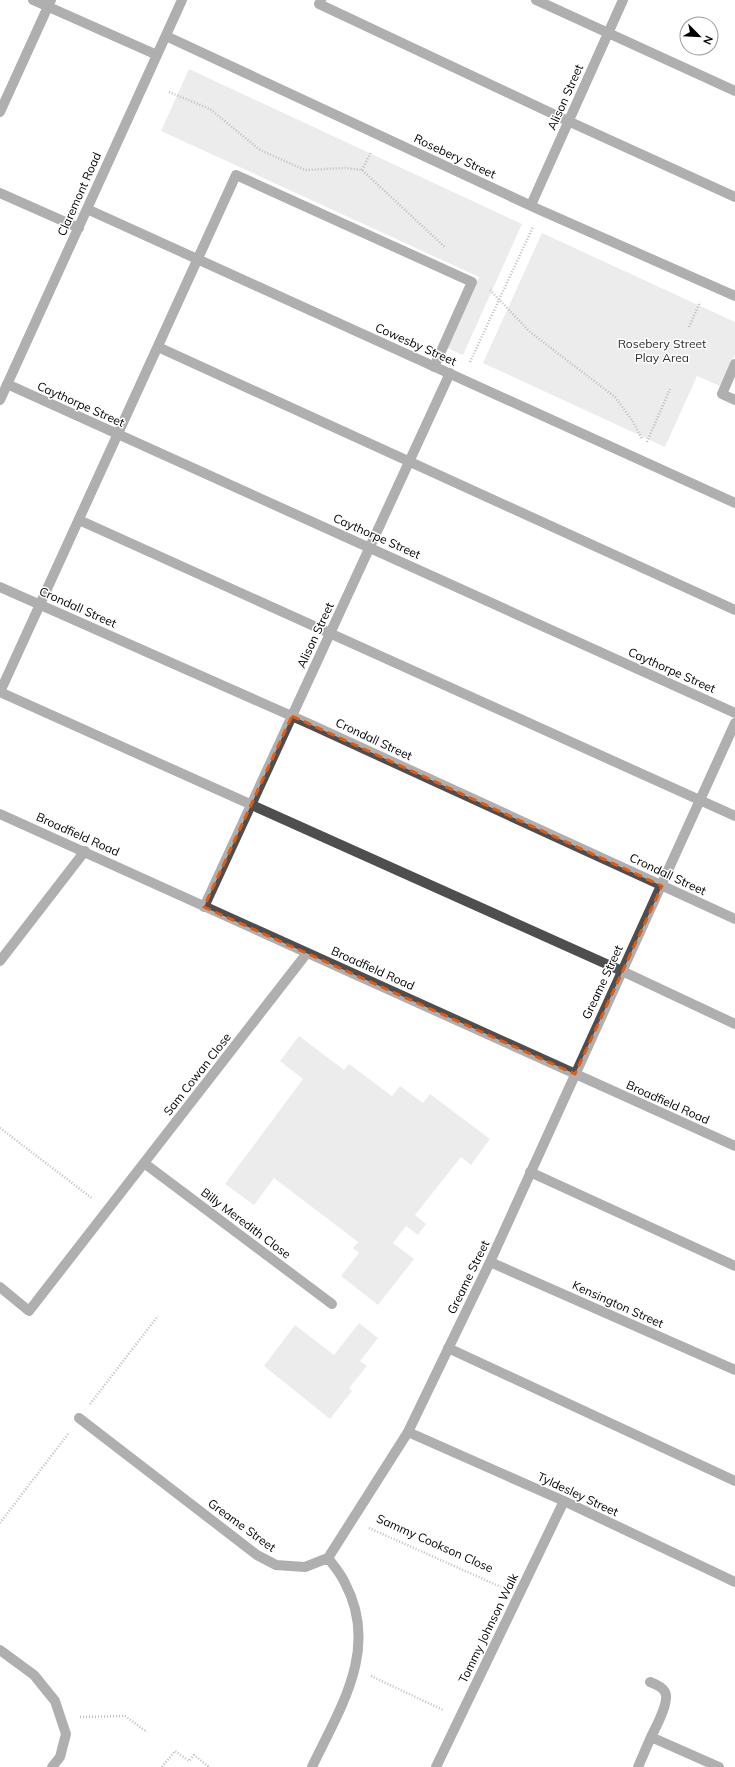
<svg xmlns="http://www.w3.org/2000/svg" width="735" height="1767" font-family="Mulish,sans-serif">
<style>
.green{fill:#d5d5d5}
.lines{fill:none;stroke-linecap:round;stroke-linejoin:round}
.path{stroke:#707070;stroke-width:2.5;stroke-dasharray:1 2;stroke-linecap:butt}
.minor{stroke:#4e4e4e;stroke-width:10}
.marked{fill:none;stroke:#e8590c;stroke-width:3;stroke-dasharray:8 5;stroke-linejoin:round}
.labels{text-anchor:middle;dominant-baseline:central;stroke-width:3;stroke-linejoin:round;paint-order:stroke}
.street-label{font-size:12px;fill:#000;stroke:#fff}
.park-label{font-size:12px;fill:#2c2c2c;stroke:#fff}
</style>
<rect width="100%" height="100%" fill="#fff"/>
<path class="green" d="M189,69L522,224L463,355L447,348L479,277L161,131Z
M542,233L735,322V354L720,386L697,376L665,447L483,363Z
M299,1036L344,1070L349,1064L392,1096L400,1086L423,1103L430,1094L490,1139L471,1165L461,1157L415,1215L426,1224L418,1235L406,1226L393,1243L414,1259L378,1305L341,1276L359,1253L353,1248L358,1242L274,1178L254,1205L225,1184L303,1079L280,1061Z
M359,1323L378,1338L360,1361L367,1366L349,1388L352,1391L330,1419L264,1366L295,1325L334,1355Z"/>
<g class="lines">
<path class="path" d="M169,92L210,109L260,150L305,170L345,168L362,170L446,248
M362,170L371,152
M490,290L530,332L615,397L632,420L642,439
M689,327L700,302
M470,362L533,227
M647,442L670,389
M0,1128L93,1199
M90,1404L158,1316
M0,1523L68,1434
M369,1528L501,1587
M371,1676L443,1710
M80,1717L125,1716L147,1732
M162,1767L175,1751L189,1761L194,1755L209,1767"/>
<path class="minor" d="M33,0L157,55
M321,0L319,4L568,121L735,197
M536,0L735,91
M166,36L540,210L735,296
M0,112L51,0
M0,193L79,228
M531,205L623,0
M87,209L735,503
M158,347L735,610
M735,364L722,394L735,400
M7,384L735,713
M0,400L182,0
M79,520L735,816
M0,587L312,725L735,919
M0,692L236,175L472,282L434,367
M0,692L622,971L735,1024
M0,814L735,1146
M204,907L450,373
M0,961L85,851
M144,1163L332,1304
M530,1172L735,1266
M490,1262L735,1370
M0,1287L29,1311L307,953
M448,1348L735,1481
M79,1418L257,1555L276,1565L305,1567L328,1558L408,1432L490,1262L735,723
M408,1432L564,1501L735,1582
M0,1650L34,1675L55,1701L66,1734L60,1757L52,1767
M650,1682C655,1684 662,1686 665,1692C670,1701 656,1727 651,1737L719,1767
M312,1767C340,1708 380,1649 345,1583C341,1574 334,1566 328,1558
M436,1767L564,1501
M638,1767L651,1737"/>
</g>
<path d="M0 0H735V1767H0ZM292,716L662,886L575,1074L204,907Z" fill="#fff" fill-opacity=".55" fill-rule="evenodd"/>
<path class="marked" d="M292,716L662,886L575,1074L204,907Z"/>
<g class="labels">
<g class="street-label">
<text transform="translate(565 97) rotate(-66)">Alison Street</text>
<text transform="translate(455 156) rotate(25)">Rosebery Street</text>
<text transform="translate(79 194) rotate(-66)">Claremont Road</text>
<text transform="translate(416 344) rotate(24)">Cowesby Street</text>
<text transform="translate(81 404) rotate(24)">Caythorpe Street</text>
<text transform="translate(377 536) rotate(24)">Caythorpe Street</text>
<text transform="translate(78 607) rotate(24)">Crondall Street</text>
<text transform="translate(315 635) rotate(-65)">Alison Street</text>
<text transform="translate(672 670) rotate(24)">Caythorpe Street</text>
<text transform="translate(374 739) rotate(25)">Crondall Street</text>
<text transform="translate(78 834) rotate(24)">Broadfield Road</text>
<text transform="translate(668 874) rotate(25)">Crondall Street</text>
<text transform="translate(373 968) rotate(24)">Broadfield Road</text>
<text transform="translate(602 982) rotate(-65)">Greame Street</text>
<text transform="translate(197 1074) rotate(-52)">Sam Cowan Close</text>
<text transform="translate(668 1102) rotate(24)">Broadfield Road</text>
<text transform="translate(246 1223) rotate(37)">Billy Meredith Close</text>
<text transform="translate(468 1277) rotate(-64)">Greame Street</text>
<text transform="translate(618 1304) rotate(24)">Kensington Street</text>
<text transform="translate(578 1494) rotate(25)">Tyldesley Street</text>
<text transform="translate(242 1525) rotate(36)">Greame Street</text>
<text transform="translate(435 1543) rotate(24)">Sammy Cookson Close</text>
<text transform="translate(488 1628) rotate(-64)">Tommy Johnson Walk</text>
</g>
<g class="park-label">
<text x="662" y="343">Rosebery Street<tspan x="662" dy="14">Play Area</tspan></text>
</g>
</g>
<g transform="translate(699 36) rotate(114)"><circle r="19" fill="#ffffff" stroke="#999999"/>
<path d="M0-3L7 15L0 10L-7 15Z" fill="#000000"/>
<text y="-6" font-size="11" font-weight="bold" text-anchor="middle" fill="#000000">N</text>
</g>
</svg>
